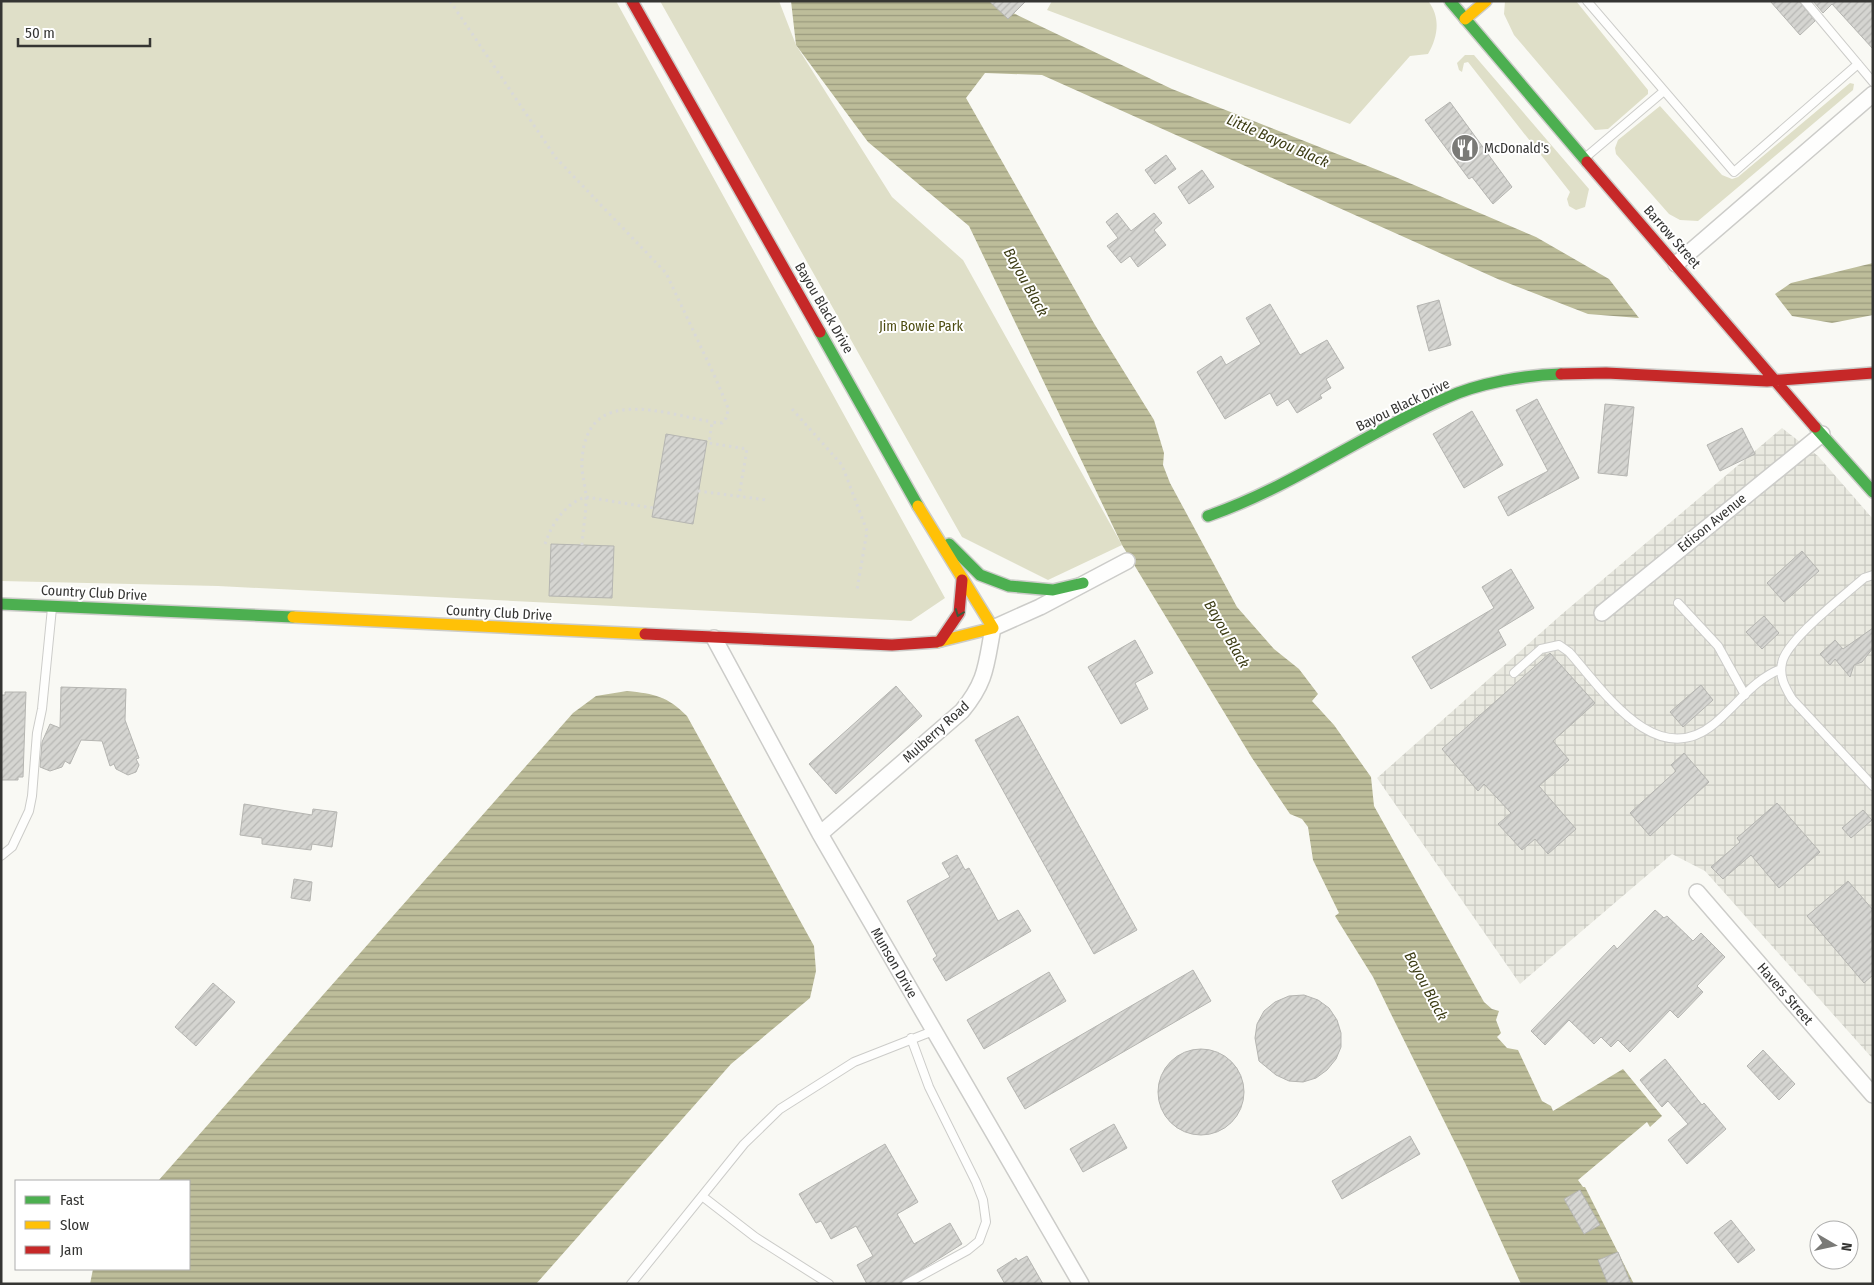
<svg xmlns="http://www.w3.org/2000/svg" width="1874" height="1285" font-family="'Fira Sans Condensed',sans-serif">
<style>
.industrial{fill:url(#industrial-grid)}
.green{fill:#dfdfc8}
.water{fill:url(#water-rules)}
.building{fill:url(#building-hatch);stroke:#b5b5b1}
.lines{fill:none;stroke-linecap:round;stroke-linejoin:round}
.lane-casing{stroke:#ccccc9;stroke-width:10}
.street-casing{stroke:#ccccc9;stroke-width:18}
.fast-casing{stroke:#ccccc9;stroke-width:14}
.slow-casing{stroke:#ccccc9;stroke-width:14}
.jam-casing{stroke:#ccccc9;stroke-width:14}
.path{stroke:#d9d9d8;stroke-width:3;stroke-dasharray:2.5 4;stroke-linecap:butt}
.lane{stroke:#fefefd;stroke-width:8}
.street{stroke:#fefefd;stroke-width:15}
.fast{stroke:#4caf50;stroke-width:11}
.slow{stroke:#ffc107;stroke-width:11}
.jam{stroke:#c62828;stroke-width:11}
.oneway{stroke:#3c5a3c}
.labels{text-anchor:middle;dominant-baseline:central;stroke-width:4;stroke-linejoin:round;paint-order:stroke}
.poi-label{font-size:14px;fill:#353533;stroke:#fff;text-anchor:start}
.street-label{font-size:14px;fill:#353533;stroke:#fff}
.park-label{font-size:14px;fill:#4d4c11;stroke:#fff}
.water-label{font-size:15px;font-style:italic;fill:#3c3c14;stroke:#fff}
</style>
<defs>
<pattern id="industrial-grid" width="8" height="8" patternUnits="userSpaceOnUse" patternTransform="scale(1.25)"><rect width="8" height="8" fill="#e9e9e0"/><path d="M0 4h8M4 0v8" fill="none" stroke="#c8c8c1"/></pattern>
<pattern id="water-rules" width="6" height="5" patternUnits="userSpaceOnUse" patternTransform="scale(1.25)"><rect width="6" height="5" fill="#bdbd9a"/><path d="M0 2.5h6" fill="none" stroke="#9a9a7e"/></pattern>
<pattern id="building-hatch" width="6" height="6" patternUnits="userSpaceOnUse" patternTransform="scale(1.25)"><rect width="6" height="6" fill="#d5d5d1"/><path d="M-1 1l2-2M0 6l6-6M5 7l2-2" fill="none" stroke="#b7b7b4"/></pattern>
</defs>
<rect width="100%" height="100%" fill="#f9f9f4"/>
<path class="industrial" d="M1782,428L1818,456L1873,519V1059L1705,871L1672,854L1520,984L1377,778L1562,614Z"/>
<path class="green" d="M1,1H616L945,598L911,621L218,586L1,581Z
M660,1H779L796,45L892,197L963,260L1122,545L1048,580L962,537Z
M1052,1H1428C1441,17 1438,37 1428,54L1410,56L1350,124L1047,10Z
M1505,1H1576L1648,90V94L1608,129L1595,130L1514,35L1504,14Z
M1465,55H1474L1589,189L1585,207L1576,210L1569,206L1567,199L1570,192L1468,62L1464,63L1462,72L1459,70L1457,63Z
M1850,83L1854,84L1853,90L1698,221L1680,220L1669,214L1616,154L1615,148L1618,140L1660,106L1722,175L1732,179L1738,177Z"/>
<path class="water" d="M791,1H988L1172,89L1393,176L1536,237L1609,279L1639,318L1588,314L1500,280L1042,75L985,73L966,98L1095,325L1154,420L1164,453L1163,465L1170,483L1237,607L1274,649L1299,669L1318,694L1312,701L1334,725L1371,777L1374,806L1484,1002L1492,1009L1499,1011L1496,1020L1501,1033L1497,1037L1507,1048L1518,1050L1542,1101L1551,1106L1553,1111L1623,1069L1662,1116L1650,1127L1647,1122L1578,1180L1583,1187H1585L1634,1284H1521L1465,1163L1390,1012L1373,977L1335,916L1339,913L1313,860L1308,827L1302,819L1290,814L1252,758L1122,545L969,226L868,142L796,45Z
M1873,263V315L1832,323L1792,316L1775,294L1791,283Z
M627,691C655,694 667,696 687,716L814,946L816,971L810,998L731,1064L536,1284H90L93,1269H189V1181H158L573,713L596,696Z"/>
<path class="building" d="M989,1H1026L1008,19Z
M1770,1H1799L1815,21L1800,35Z
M1813,1H1873V49L1832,4L1823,13Z
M1450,102L1512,187L1493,204L1472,177L1469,179L1425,120Z
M1166,155L1176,169L1155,184L1145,170Z
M1202,170L1214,187L1189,204L1178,187Z
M1117,213L1131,231L1154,213L1162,223L1154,230L1166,245L1138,267L1130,256L1121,263L1107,246L1118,238L1106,222Z
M1439,300L1451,345L1429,351L1417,306Z
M1270,304L1300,355L1327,340L1344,368L1326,379L1331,388L1320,395L1322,398L1297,413L1288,399L1277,406L1270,393L1225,419L1197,372L1221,356L1226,365L1261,344L1246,318Z
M1537,399L1579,478L1508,516L1498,497L1548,471L1516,410Z
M1605,404L1634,407L1627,476L1598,473Z
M1472,411L1503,465L1464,488L1433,434Z
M1742,428L1755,454L1720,471L1707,445Z
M666,434L707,441L693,524L652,517Z
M551,544L614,546L612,598L549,596Z
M1802,551L1819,571L1784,602L1767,583Z
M1511,569L1534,608L1498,630L1506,645L1431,689L1412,657L1494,608L1482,587Z
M1764,616L1779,633L1762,649L1746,632Z
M1873,628V648L1862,662L1854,665L1850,677L1835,659L1830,665L1820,654L1835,640L1843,649Z
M1135,640L1153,673L1135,683L1148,709L1121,724L1088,667Z
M1550,653L1595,703L1553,741L1569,760L1539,786L1576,829L1548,854L1535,839L1522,850L1498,824L1511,813L1484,784L1478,791L1442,749Z
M1701,685L1713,700L1683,727L1670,712Z
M896,686L922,716L836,794L809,764Z
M61,687L126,689L125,720L139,758L136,759L139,765L136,772L128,775L116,769L114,764L110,766L102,741L81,740L70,764L65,761L62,767L50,771L40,767L42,742L50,724L60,728Z
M5,692H26L23,777H18V780H1V695H5Z
M1018,716L1137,930L1094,954L975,740Z
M1684,753L1709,782L1650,836L1630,813L1676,771L1671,765Z
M1777,803L1820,852L1779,888L1751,855L1723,879L1711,867L1740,842L1737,838Z
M244,804L312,815L313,809L337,812L332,847L312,844L311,850L262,844V838L240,835Z
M1863,810L1872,820L1851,838L1842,828Z
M957,855L965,870L969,868L998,921L1018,910L1031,931L946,981L933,959L937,956L907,901L950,877L942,863Z
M294,879L312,882L310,901L291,898Z
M1848,881L1873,910V975L1864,983L1807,916Z
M1655,910L1664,918L1667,916L1693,941L1701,933L1725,957L1697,986L1703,992L1678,1018L1670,1010L1630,1052L1618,1040L1611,1047L1601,1037L1594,1044L1569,1020L1545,1045L1531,1031L1614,945L1617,949Z
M1193,970L1211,1001L1025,1109L1007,1078Z
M1049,972L1066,1001L984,1049L967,1020Z
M213,983L235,1002L196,1046L175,1027Z
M1304,995L1318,1000L1329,1008L1337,1020L1341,1033V1047L1336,1059L1327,1070L1316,1078L1303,1082L1289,1081L1276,1075L1259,1061L1255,1038L1257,1024L1264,1011L1275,1002L1289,996Z
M1158 1092a43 43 0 1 1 86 0a43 43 0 1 1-86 0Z
M1763,1050L1795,1084L1779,1100L1747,1066Z
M1665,1059L1702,1105L1704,1103L1726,1129L1687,1164L1668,1140L1688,1124L1668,1101L1662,1107L1640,1080Z
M1114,1124L1127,1148L1083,1172L1070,1149Z
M1410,1136L1420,1154L1342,1199L1332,1181Z
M885,1144L918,1202L897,1214L914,1244L950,1223L962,1244L899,1284H867L857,1265L873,1256L856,1226L831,1239L821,1221L816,1223L799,1194Z
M1580,1190L1600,1225L1584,1234L1564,1199Z
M1731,1220L1755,1250L1738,1263L1714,1233Z
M1618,1252L1631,1284H1608L1598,1260Z
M1027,1256L1043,1284H1005L997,1270L1016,1258L1018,1261Z"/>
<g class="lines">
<g class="lane-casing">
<path id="lane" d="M1587,1L1734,172L1858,64
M1805,1L1873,82
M1586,157L1664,91
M1873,575L1864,578C1845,595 1786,640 1782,663C1779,677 1785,687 1792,699L1873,786
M1678,603L1718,646L1745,695
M1514,673L1541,649L1559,645L1569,652C1603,690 1656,772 1714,724C1736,706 1754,679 1781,669
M1,856L12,847L29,811L32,796L37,733L42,709L52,608
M702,1196L755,1237L829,1284
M631,1284L744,1144L780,1109L854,1062L933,1031
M906,1284L968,1250L979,1241L986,1222L983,1200L976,1182L929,1087L911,1038"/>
</g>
<g class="street-casing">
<path id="street" d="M1676,264L1873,94
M1602,613L1822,434
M714,638L820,834L1081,1284
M820,834L962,711C987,681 986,664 993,628L1040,607L1127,561
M1697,892L1873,1095"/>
</g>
<g class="fast-casing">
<path id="fast" d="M1450,1L1587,162
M820,332L918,506
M1815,427L1873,492
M1208,516C1292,487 1365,433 1446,398C1478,383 1526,375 1561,374
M949,544L980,575L1009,586L1053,590L1083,583
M1,604L293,617"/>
</g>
<g class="slow-casing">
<path id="slow" d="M1465,19L1486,1
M918,506L993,628L937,642
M293,617L645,634"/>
</g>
<g class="jam-casing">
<path id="jam" d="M632,1L820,332
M1587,162L1815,427
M1561,374L1606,373L1767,381L1873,373
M645,634L892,645L937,642
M940,641L959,613L962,580"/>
</g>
<path class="path" d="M450,1L556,158L666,273L716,379L728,408L727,417L722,423L712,422L709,443L747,449L739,496
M792,409L842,465L867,531L857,590
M698,491L767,500
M545,544C551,525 566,502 586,497L653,508
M582,545C583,530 586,514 586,499C586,486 581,474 582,461C586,384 662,413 712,422"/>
<use href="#lane" class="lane"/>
<use href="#street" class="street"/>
<use href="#fast" class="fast"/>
<use href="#slow" class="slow"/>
<use href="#jam" class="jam"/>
</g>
<defs><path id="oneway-chevron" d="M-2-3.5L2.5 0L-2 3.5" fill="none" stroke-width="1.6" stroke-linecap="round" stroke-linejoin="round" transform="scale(1.25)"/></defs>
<use class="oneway" href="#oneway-chevron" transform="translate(959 613) rotate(111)"/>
<defs>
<g id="restaurant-disc" transform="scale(1.4375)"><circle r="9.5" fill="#7a7a77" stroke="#fff"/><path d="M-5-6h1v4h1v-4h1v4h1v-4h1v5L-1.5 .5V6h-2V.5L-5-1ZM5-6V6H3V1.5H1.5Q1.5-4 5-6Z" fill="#fff"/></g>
</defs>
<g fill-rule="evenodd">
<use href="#restaurant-disc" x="1465" y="148"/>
</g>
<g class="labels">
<g class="poi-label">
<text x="1484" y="148">McDonald's</text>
</g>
<g class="street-label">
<text transform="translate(1672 237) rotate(49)">Barrow Street</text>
<text transform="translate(824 308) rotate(60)">Bayou Black Drive</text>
<text transform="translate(1403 405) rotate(-26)">Bayou Black Drive</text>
<text transform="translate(1712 523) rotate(-39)">Edison Avenue</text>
<text transform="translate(94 593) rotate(3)">Country Club Drive</text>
<text transform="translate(499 613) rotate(3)">Country Club Drive</text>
<text transform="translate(936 732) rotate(-42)">Mulberry Road</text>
<text transform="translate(894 963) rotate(60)">Munson Drive</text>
<text transform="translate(1785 994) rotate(49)">Havers Street</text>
</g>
<g class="park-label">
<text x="921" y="326">Jim Bowie Park</text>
</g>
<g class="water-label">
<text transform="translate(1278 141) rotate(24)">Little Bayou Black</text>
<text transform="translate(1026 282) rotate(61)">Bayou Black</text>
<text transform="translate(1227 634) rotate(60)">Bayou Black</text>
<text transform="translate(1426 986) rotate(62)">Bayou Black</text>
</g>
</g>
<rect width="1874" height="1285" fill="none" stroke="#353533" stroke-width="5"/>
<rect x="15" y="1180" width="175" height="90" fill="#ffffff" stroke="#aeaead"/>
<rect x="25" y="1196" width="25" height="8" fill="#4caf50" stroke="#aeaead"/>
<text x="60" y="1205" font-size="15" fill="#353533">Fast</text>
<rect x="25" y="1221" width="25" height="8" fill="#ffc107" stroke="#aeaead"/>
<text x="60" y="1230" font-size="15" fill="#353533">Slow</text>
<rect x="25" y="1246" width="25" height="8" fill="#c62828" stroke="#aeaead"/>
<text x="60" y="1255" font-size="15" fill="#353533">Jam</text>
<g transform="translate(1834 1245) rotate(99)"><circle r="24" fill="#ffffff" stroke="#aeaead"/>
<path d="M0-4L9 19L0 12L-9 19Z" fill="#7a7a77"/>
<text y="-8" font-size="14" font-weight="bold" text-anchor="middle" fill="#353533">N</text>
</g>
<path d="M18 38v8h132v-8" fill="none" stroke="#353533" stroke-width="2.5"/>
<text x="25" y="38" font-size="15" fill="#353533" stroke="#ffffff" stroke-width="4" paint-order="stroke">50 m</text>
</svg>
